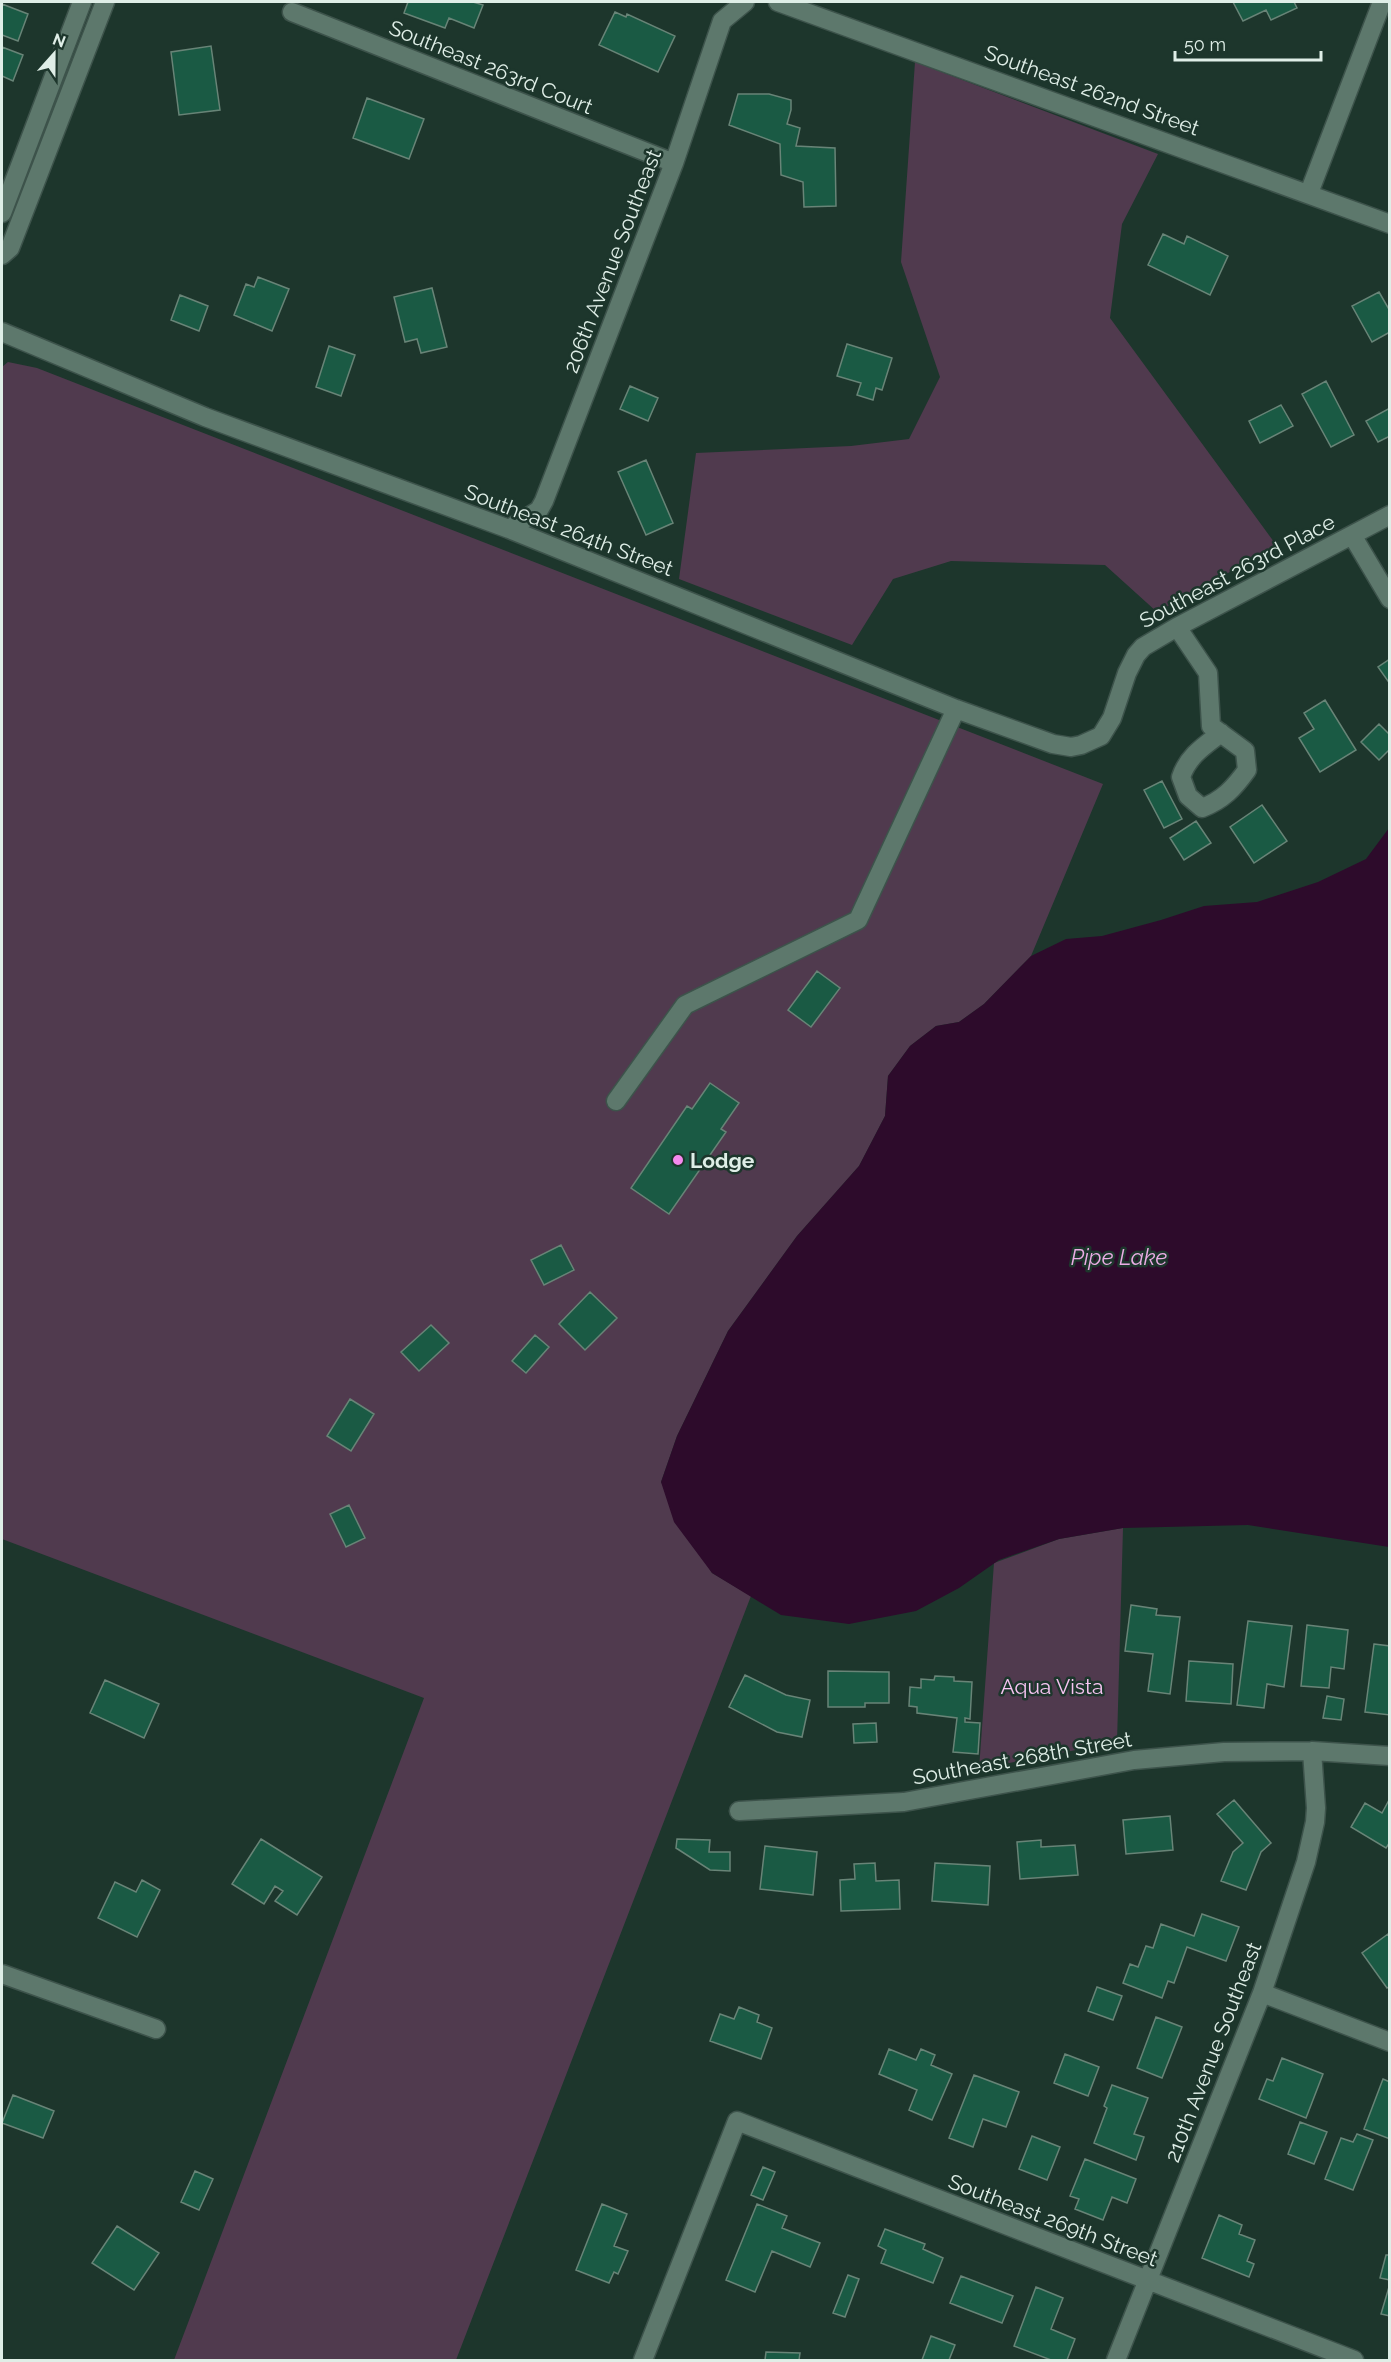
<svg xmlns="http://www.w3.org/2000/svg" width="1391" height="2362" font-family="Raleway,sans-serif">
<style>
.green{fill:#503a4e}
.water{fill:#2d0b2b}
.building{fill:#1a5a44;stroke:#688477;stroke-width:1.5}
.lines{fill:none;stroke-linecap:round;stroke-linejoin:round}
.minor-casing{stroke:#3d534b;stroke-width:21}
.minor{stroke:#5d786c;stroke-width:18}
.poi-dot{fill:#f589ee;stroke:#1d362c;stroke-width:2}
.labels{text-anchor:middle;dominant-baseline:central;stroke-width:5;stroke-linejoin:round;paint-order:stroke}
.street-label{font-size:21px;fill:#dfeee7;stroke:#1d362c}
.poi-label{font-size:21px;font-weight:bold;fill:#dfeee7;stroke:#1d362c;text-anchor:start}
.park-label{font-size:21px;fill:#f8c5f3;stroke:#1d362c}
.water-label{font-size:22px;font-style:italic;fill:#ecade6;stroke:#1d362c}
</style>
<rect width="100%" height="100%" fill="#1d362c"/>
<path class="green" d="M915,62L1158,154L1122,224L1110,318L1277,546L1157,612L1105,565L951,561L893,579L852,645L679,579L696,453L851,446L909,439L940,377L901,262Z
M8,362L37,368L1103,784L1031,956L984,1004L959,1022L936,1026L910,1046L888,1076L885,1116L859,1166L797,1236L728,1331L677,1436L661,1482L712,1573L751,1596L456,2360H174L424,1698L2,1539V367Z
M1123,1528L1117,1742L979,1769L994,1563L1059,1539Z"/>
<path class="water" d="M1389,828V1547L1248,1525L1123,1528L1059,1539L999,1560L959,1588L916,1611L849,1624L781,1615L712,1573L674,1522L661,1482L677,1436L728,1331L797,1236L859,1166L885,1116L888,1076L910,1046L936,1026L959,1022L984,1004L1031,956L1066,939L1102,936L1161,920L1204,906L1257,902L1318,882L1366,859Z"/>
<path class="building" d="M408,2H473L483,5L474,28L449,18L445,28L404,13Z
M1233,2H1294L1297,8L1271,20L1266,10L1243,21Z
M2,4L28,14L18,41L2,35Z
M615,12L626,17L627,14L675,36L658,72L599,45Z
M211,46L220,110L179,115L171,52Z
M2,47L23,55L13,81L2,76Z
M738,94H769L791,100V110L787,124L800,128L796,146L835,148L836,206L804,207L803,182L781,175L780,144L729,125Z
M367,98L424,119L409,159L353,138Z
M1163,234L1184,244L1187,236L1228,256L1210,295L1148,265Z
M258,277L289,289L272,331L234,315L246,284L254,287Z
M432,288L447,347L421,353L417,339L405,342L394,297Z
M1379,292L1390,311V332L1372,342L1352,306Z
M180,295L208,306L199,331L171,320Z
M847,344L892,358L882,390L876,388L873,400L857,395L861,383L837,376Z
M329,346L355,355L341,396L316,387Z
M1326,381L1354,435L1331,447L1302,394Z
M630,386L658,398L648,421L620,409Z
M1281,405L1293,426L1260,443L1249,421Z
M1390,408V436L1378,442L1366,421Z
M646,460L673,523L646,535L618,472Z
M1390,659V684L1378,667Z
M1325,700L1356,750L1320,772L1299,738L1314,729L1304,713Z
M1379,724L1390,735V749L1379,760L1361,742Z
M1162,781L1182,819L1164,828L1144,790Z
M1262,805L1287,841L1254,863L1230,827Z
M1196,821L1211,843L1184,860L1170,838Z
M817,971L840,988L811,1027L788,1010Z
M710,1083L739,1103L721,1129L726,1132L669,1214L631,1188L687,1106L692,1109Z
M561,1245L574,1270L544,1285L531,1260Z
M590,1292L617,1318L585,1350L559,1324Z
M431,1325L449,1343L419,1371L401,1352Z
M535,1335L549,1347L526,1373L512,1361Z
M350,1399L374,1414L351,1451L327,1436Z
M349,1505L365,1538L346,1547L330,1514Z
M1131,1605L1157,1609L1156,1615L1180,1617L1170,1694L1148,1691L1153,1654L1125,1651Z
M1248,1621L1292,1626L1284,1687L1267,1684L1264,1708L1237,1705Z
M1307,1625L1348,1630L1344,1669L1331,1667L1329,1688L1301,1686Z
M1374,1644L1390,1646V1715L1365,1712Z
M1189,1661L1233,1664L1231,1704L1186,1701Z
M828,1671L889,1672V1703H865V1707H828Z
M745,1675L786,1695L810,1700L802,1737L777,1732L729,1707Z
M935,1676L954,1677V1681L972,1682L970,1719L965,1718V1722L980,1723L978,1754L953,1752L957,1718L917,1713V1707L909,1706L910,1687L921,1688V1679L934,1680Z
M105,1680L159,1704L144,1738L90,1713Z
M1327,1696L1344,1699L1341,1720L1323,1718Z
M876,1723L877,1742L854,1743L853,1724Z
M1234,1800L1271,1843L1261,1852L1246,1890L1221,1881L1233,1852L1243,1843L1217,1814Z
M1389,1800L1390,1842L1386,1848L1351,1827L1365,1803L1382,1813Z
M1170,1816L1173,1850L1126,1854L1123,1820Z
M261,1839L322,1877L297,1915L275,1901L283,1891L275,1886L264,1904L232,1884Z
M677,1839L710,1840L709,1852H730V1871L710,1870L676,1848Z
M1041,1840V1847L1075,1845L1078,1875L1020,1879L1017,1842Z
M765,1846L817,1852L813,1895L760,1889Z
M875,1863L876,1881L899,1880L900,1909L841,1911L840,1880L855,1879L854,1864Z
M935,1863L990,1866L988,1905L932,1901Z
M142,1880L160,1890L137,1937L98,1918L115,1882L136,1892Z
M1202,1914L1239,1927L1226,1961L1187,1947L1174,1983L1168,1981L1162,1998L1123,1983L1130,1964L1138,1967L1146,1946L1153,1948L1161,1924L1194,1936Z
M1388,1934L1390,1937V1986L1387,1988L1362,1953Z
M1097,1987L1122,1996L1113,2020L1088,2011Z
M739,2007L759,2015L757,2022L772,2028L761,2059L710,2041L720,2014L734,2019Z
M1156,2017L1182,2027L1162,2078L1137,2068Z
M889,2049L916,2060L921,2049L935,2055L931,2065L952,2074L932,2120L909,2110L917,2090L879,2074Z
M1065,2054L1099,2067L1088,2096L1054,2083Z
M1282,2058L1323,2074L1306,2118L1259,2099L1267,2079L1273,2081Z
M974,2075L1019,2092L1006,2127L983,2119L973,2147L949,2138Z
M1383,2079L1390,2082V2139L1364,2129Z
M1112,2085L1148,2098L1134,2134L1144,2137L1136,2160L1094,2143L1107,2108L1104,2106Z
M13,2095L54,2111L43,2138L2,2123Z
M1300,2122L1327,2132L1314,2164L1288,2154Z
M1357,2134L1373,2140L1353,2190L1325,2179L1341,2138L1353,2142Z
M1032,2136L1060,2147L1047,2180L1019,2169Z
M1085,2159L1136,2179L1127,2203L1112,2197L1103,2220L1075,2209L1079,2199L1070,2196Z
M763,2167L775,2172L763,2200L751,2195Z
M195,2171L213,2179L199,2210L181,2202Z
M602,2204L627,2214L614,2246L628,2251L618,2274L614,2272L609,2283L576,2270Z
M757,2204L787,2216L782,2228L820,2243L810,2267L772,2251L755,2292L726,2280Z
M1219,2215L1242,2225L1239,2234L1255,2240L1247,2261L1254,2264L1249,2277L1202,2258Z
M117,2226L159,2253L134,2290L92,2263Z
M885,2229L925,2244L923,2249L943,2258L933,2283L881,2263L886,2250L878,2246Z
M1386,2255H1390V2280L1380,2278Z
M848,2275L859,2279L845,2317L833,2313Z
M961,2276L1013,2296L1002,2323L950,2303Z
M1036,2287L1063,2298L1051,2329L1075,2339L1067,2360H1051L1014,2346Z
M1389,2287L1390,2288V2316L1381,2314Z
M931,2336L955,2345L949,2360H922Z
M766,2352L800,2353L799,2360H765Z"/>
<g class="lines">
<g class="minor-casing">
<path id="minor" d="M778,2L1390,224
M292,12L674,163
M1309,193L1382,2
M2,213L82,2
M2,255L10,248L105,2
M2,332L205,417L509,529L956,709L1053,744L1071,747L1081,745L1101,736L1112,718L1127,673L1136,655L1143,647L1177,627L1390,515
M509,529L539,510L544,501L674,163L722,21L745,2
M1352,535L1390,599
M1177,627L1208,673L1211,726L1245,751L1247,770C1234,788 1223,800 1202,808L1188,796L1181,777C1188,756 1204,746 1221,733
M616,1101L685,1005L858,920L956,709
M739,1811L904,1802L1134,1760L1224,1752L1312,1751L1390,1756
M2,1974L156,2029
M1262,1993L1390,2042
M643,2360L737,2121L1354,2360
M1116,2360L1262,1993L1306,1862L1315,1822L1316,1808L1312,1751"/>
</g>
<use href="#minor" class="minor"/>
</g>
<circle class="poi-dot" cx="678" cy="1160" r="6"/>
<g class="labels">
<g class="street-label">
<text transform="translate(491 67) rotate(22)">Southeast 263rd Court</text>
<text transform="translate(1092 90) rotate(20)">Southeast 262nd Street</text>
<text transform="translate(612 261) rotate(-69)">206th Avenue Southeast</text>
<text transform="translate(569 530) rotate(21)">Southeast 264th Street</text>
<text transform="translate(1237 571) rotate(-28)">Southeast 263rd Place</text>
<text transform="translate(1022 1758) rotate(-10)">Southeast 268th Street</text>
<text transform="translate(1213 2052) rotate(-69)">210th Avenue Southeast</text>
<text transform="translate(1053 2220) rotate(21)">Southeast 269th Street</text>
</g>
<g class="poi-label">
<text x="690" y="1160">Lodge</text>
</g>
<g class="park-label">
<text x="1052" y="1686">Aqua Vista</text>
</g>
<g class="water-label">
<text x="1119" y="1257">Pipe Lake</text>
</g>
</g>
<rect width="1391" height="2362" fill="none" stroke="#dfeee7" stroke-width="6"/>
<g transform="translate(54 54) rotate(21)" stroke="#1d362c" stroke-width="4.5" paint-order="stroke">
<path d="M0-4.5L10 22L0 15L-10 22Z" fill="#dfeee7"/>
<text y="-9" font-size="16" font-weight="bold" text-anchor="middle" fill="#dfeee7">N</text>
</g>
<path d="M1175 51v9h146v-9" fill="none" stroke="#dfeee7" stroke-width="3"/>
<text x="1184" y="51" font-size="18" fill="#dfeee7" stroke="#1d362c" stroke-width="4.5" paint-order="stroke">50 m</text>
</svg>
